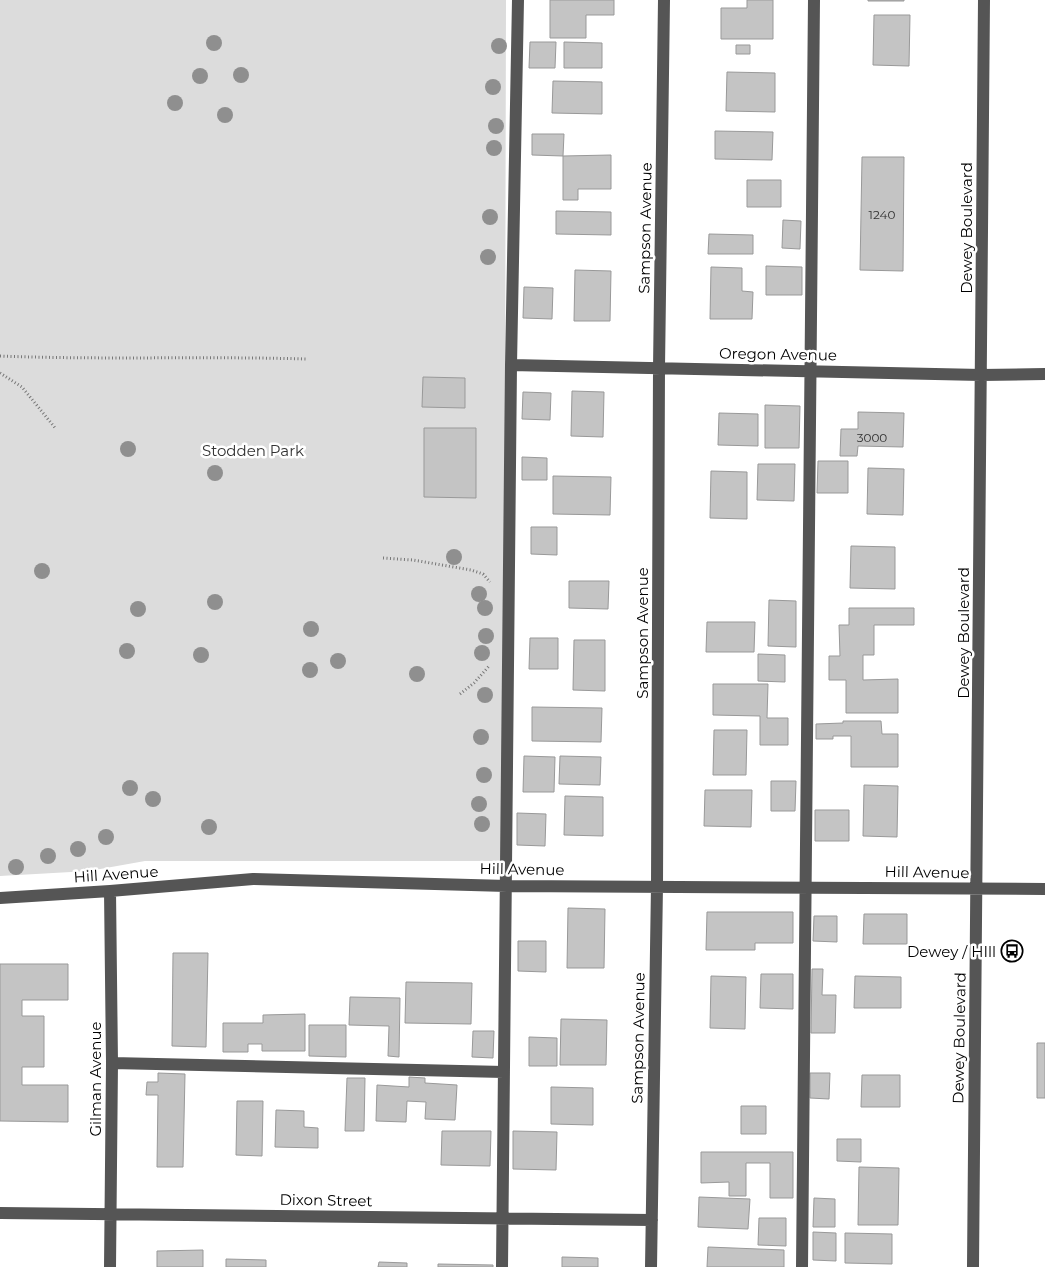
<svg xmlns="http://www.w3.org/2000/svg" width="1045" height="1267" font-family="Montserrat,sans-serif">
<style>
.green{fill:#dcdcdc}
.building{fill:#c4c4c4;stroke:#999}
.lines{fill:none;stroke-linecap:round;stroke-linejoin:round}
.path{stroke:#777;stroke-width:3;stroke-dasharray:1 2.5;stroke-linecap:butt}
.minor{stroke:#555;stroke-width:12}
.tree{fill:#8f8f8f}
.labels{text-anchor:middle;dominant-baseline:central;stroke-width:5;stroke-linejoin:round;paint-order:stroke}
.number-label{font-size:12px;fill:#313131}
.street-label{font-size:15px;fill:#000;stroke:#fff}
.park-label{font-size:15px;fill:#333;stroke:#fff}
.poi-label{font-size:15px;fill:#000;stroke:#fff;text-anchor:end}
</style>
<rect width="100%" height="100%" fill="#fff"/>
<path class="green" d="M0,0H506L504,861H145L89,871L0,876Z"/>
<path class="building" d="M550,0H614V15H586V38H550Z
M747,0H773V39H721V8H747Z
M868,0H904V1H868Z
M874,15H910L909,66L873,65Z
M530,42H556L555,68H529Z
M564,42L602,43V68H564Z
M736,45H750V54H736Z
M727,72L775,73V112L726,111Z
M553,81L602,82V114L552,113Z
M715,131L773,132L772,160L715,159Z
M532,134H564L563,156L532,155Z
M611,155V189H578V200H563V156Z
M862,157H904L903,271L860,270Z
M747,180H781V207H747Z
M556,211L611,212V235L556,234Z
M783,220L801,221L800,249L782,248Z
M709,234L753,235V254H708Z
M766,266L802,267V295H766Z
M711,267L742,268V291L753,292L752,319H710Z
M575,270L611,271L610,321H574Z
M524,287L553,288L552,319L523,318Z
M423,377L465,378V408L422,407Z
M572,391L604,392L603,437L571,436Z
M523,392L551,393L550,420L522,419Z
M765,405L800,406L799,448H765Z
M858,412L904,413L903,447L858,446L857,456H840L841,429H858Z
M719,413L758,414V446L718,445Z
M424,428H476V498L424,497Z
M522,457L547,458V480H522Z
M818,461H848V493H817Z
M758,464H795L794,501L757,500Z
M868,468L904,469L903,515L867,514Z
M711,471L747,472V519L710,518Z
M553,476L611,477L610,515L553,514Z
M531,527H557V555L531,554Z
M851,546L895,547V589L850,588Z
M569,581H609L608,609L569,608Z
M769,600L796,601V647L768,646Z
M849,608H914V625H874V655H863V680L898,679V713H846V680H829V656H840L839,625H849Z
M707,622H755L754,652H706Z
M530,638H558V669H529Z
M574,640H605V691L573,690Z
M758,654L785,655V682L758,681Z
M713,684H768L767,718H788V745H760V716L713,715Z
M532,707L602,708L601,742L532,741Z
M843,721H881L882,734H898V767H851V736H833V739H816V724L843,723Z
M714,730H747L746,775H713Z
M524,756L555,757L554,792H523Z
M560,756L601,757L600,785L559,784Z
M771,781H796L795,811H771Z
M864,785L898,786L897,837L863,836Z
M705,790H752L751,827L704,826Z
M565,796L603,797V836L564,835Z
M815,810H849V841H815Z
M517,813L546,814L545,846L517,845Z
M568,908L605,909L604,968H567Z
M707,912H793V943H755V950H706Z
M864,914H907V944H863Z
M814,916H837V942L813,941Z
M518,941H546V972L518,971Z
M173,953H208L206,1047L172,1046Z
M0,964H68V1000H22V1016H44V1067H22V1085H68V1122L0,1121Z
M812,969H823L822,995H836L835,1033H811Z
M761,974H793V1009L760,1008Z
M711,976L746,977L745,1029L710,1028Z
M855,976L901,977V1008H854Z
M406,982L472,983L471,1024L405,1023Z
M350,997L400,998L399,1057L388,1056L389,1026L349,1025Z
M305,1014V1051H262V1044H248V1052H223V1023H263V1015Z
M561,1019L607,1020L606,1065H560Z
M309,1025H346V1057L309,1056Z
M473,1031H494L493,1058L472,1057Z
M529,1037L557,1038V1066H529Z
M1037,1043H1045V1098H1037Z
M158,1073L185,1074L183,1167H157L158,1095H146L147,1082H158Z
M810,1073H830L829,1099L810,1098Z
M862,1075H900V1107H861Z
M409,1077L425,1078V1083L457,1085L455,1120L425,1119L426,1102L407,1101L406,1122L376,1121L377,1085L409,1087Z
M347,1078H365L364,1131H345Z
M551,1087L593,1088V1125L551,1124Z
M237,1101H263L262,1156L236,1155Z
M741,1106H766V1134H741Z
M276,1110L304,1111V1127L318,1128V1148L275,1147Z
M442,1131H491L490,1166L441,1165Z
M513,1131L557,1132L556,1170L513,1169Z
M837,1139H861V1162L837,1161Z
M701,1152H793V1198H770V1163H746V1196H729V1182L701,1183Z
M859,1167L899,1168L898,1225H858Z
M699,1197L750,1199L748,1229L698,1227Z
M814,1198L835,1199V1227H813Z
M759,1218H786V1246L758,1245Z
M813,1232L836,1233V1261L813,1260Z
M845,1233L892,1234V1264L845,1263Z
M708,1247L784,1250V1267H707Z
M203,1250V1267H157V1251Z
M562,1257L598,1258V1267H562Z
M226,1259L266,1260V1267H226Z
M379,1262L407,1263V1267H378Z
M438,1264L493,1265V1267H438Z"/>
<g class="lines">
<path class="path" d="M0,356C102,360 204,356 306,359
M0,373L22,387L56,429
M383,558L413,560L471,570L483,574L490,582
M460,694L474,683L490,665"/>
<path class="minor" d="M511,365L981,375L1045,374
M0,898L110,891L253,879L507,886L1045,889
M112,1063L504,1072
M0,1213L652,1220
M110,1267L112,1063L110,891
M502,1267L511,365L518,0
M651,1267L657,886L659,368L664,0
M802,1267L814,0
M973,1267L984,0"/>
</g>
<g class="tree">
<circle cx="214" cy="43" r="8"/>
<circle cx="499" cy="46" r="8"/>
<circle cx="241" cy="75" r="8"/>
<circle cx="200" cy="76" r="8"/>
<circle cx="493" cy="87" r="8"/>
<circle cx="175" cy="103" r="8"/>
<circle cx="225" cy="115" r="8"/>
<circle cx="496" cy="126" r="8"/>
<circle cx="494" cy="148" r="8"/>
<circle cx="490" cy="217" r="8"/>
<circle cx="488" cy="257" r="8"/>
<circle cx="128" cy="449" r="8"/>
<circle cx="215" cy="473" r="8"/>
<circle cx="454" cy="557" r="8"/>
<circle cx="42" cy="571" r="8"/>
<circle cx="479" cy="594" r="8"/>
<circle cx="215" cy="602" r="8"/>
<circle cx="485" cy="608" r="8"/>
<circle cx="138" cy="609" r="8"/>
<circle cx="311" cy="629" r="8"/>
<circle cx="486" cy="636" r="8"/>
<circle cx="127" cy="651" r="8"/>
<circle cx="482" cy="653" r="8"/>
<circle cx="201" cy="655" r="8"/>
<circle cx="338" cy="661" r="8"/>
<circle cx="310" cy="670" r="8"/>
<circle cx="417" cy="674" r="8"/>
<circle cx="485" cy="695" r="8"/>
<circle cx="481" cy="737" r="8"/>
<circle cx="484" cy="775" r="8"/>
<circle cx="130" cy="788" r="8"/>
<circle cx="153" cy="799" r="8"/>
<circle cx="479" cy="804" r="8"/>
<circle cx="482" cy="824" r="8"/>
<circle cx="209" cy="827" r="8"/>
<circle cx="106" cy="837" r="8"/>
<circle cx="78" cy="849" r="8"/>
<circle cx="48" cy="856" r="8"/>
<circle cx="16" cy="867" r="8"/>
</g>
<defs>
<g id="bus-ring" transform="scale(1.125)"><circle r="9.5" fill="#fff" stroke="#000" stroke-width="1.5"/><path d="M-5-6H5V4H4V6H2V4H-2V6H-4V4H-5ZM-3.5-4V0h7V-4ZM-3.5 1.2v1.5H-2V1.2ZM2 1.2v1.5H3.5V1.2Z" fill="#000"/></g>
</defs>
<g fill-rule="evenodd">
<use href="#bus-ring" x="1012" y="951"/>
</g>
<g class="labels">
<g class="number-label">
<text x="882" y="214">1240</text>
<text x="872" y="437">3000</text>
</g>
<g class="street-label">
<text transform="translate(645 228) rotate(-89)">Sampson Avenue</text>
<text transform="translate(966 228) rotate(-90)">Dewey Boulevard</text>
<text transform="translate(778 354) rotate(1)">Oregon Avenue</text>
<text transform="translate(642 633) rotate(-90)">Sampson Avenue</text>
<text transform="translate(963 633) rotate(-90)">Dewey Boulevard</text>
<text transform="translate(522 869) rotate(1)">Hill Avenue</text>
<text transform="translate(927 872) rotate(1)">Hill Avenue</text>
<text transform="translate(116 874) rotate(-4)">Hill Avenue</text>
<text transform="translate(638 1038) rotate(-89)">Sampson Avenue</text>
<text transform="translate(959 1038) rotate(-89)">Dewey Boulevard</text>
<text transform="translate(95 1079) rotate(-90)">Gilman Avenue</text>
<text transform="translate(326 1200) rotate(1)">Dixon Street</text>
</g>
<g class="park-label">
<text x="253" y="450">Stodden Park</text>
</g>
<g class="poi-label">
<text x="996" y="951">Dewey / HIll</text>
</g>
</g>
</svg>
